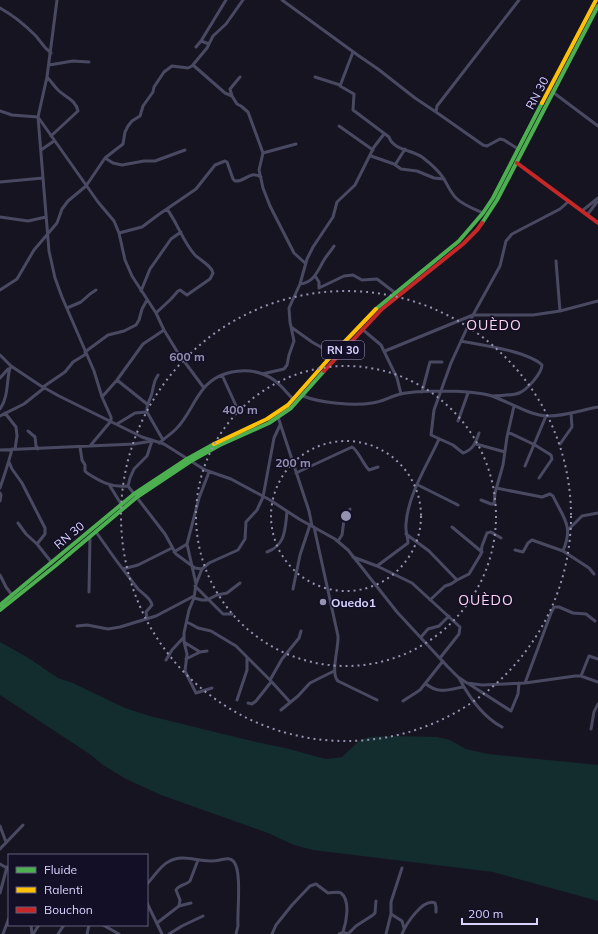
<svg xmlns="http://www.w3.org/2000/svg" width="598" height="934" font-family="Mulish,sans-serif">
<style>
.green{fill:#132c2d}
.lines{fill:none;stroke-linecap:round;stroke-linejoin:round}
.street{stroke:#4a4962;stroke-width:3}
.fast{stroke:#4caf50;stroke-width:4}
.slow{stroke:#ffc107;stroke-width:4}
.jam{stroke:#c62828;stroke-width:4}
.ring{fill:none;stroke:#9591b1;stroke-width:2;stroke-dasharray:2 4}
.poi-dot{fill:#9591b1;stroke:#130f26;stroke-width:1.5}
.labels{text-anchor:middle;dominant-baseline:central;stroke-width:3;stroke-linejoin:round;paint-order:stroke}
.shield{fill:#130f26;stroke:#9e99be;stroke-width:1}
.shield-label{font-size:11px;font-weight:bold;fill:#d9d4ff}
.street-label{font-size:12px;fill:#d9d4ff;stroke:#130f26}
.poi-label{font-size:12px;font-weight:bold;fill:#d9d4ff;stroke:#130f26;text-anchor:start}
.quarter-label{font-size:14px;letter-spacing:1px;fill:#ffd6f0;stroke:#130f26}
.centre{fill:#9591b1;stroke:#130f26;stroke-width:2}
.ring-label{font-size:12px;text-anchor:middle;font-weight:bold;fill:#9591b1;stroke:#130f26;stroke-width:3;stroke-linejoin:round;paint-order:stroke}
</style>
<rect width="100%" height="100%" fill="#161421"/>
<path class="green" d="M0,642L27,657L58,678L73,683L125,708L150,716L252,741L285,748L326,759L342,757L359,741L369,737L394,736L437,737L450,740L466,749L488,754L598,765V901L493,872L313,850L294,845L268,833L161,795L126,779L103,765L91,755L0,695Z"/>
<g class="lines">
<path class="street" d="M57,0L47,77L38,117L49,251L55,278L62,297L94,371L102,397L111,417V421L90,446
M282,0L359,56L378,69L415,98L436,112L483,145L487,146L500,139L504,140L518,149
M0,8C13,15 25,25 36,36C41,42 43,47 51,53
M201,41L226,0
M196,47L201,41L209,44
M353,52L340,86L354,94L353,110L389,137C393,150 412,150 422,157C430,163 439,171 444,179C448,186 451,193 456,198C463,205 474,209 483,213
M49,65L73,61L89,62
M193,65L225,93L232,96L237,104L241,106L248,112L263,153L259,170L263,188L270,206L294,253L305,263
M47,77C51,81 54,86 58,90C65,97 76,100 78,111L51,136
M315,77L340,85
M554,93L598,126
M232,96L230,89L240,77
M0,111L12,115L38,117L98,202L114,221L119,233L125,260L132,276L156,313L164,330L178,353L204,388
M436,112L437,106L519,0
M339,126L373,150
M41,150L54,141
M263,153L296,144
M371,156L394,164L401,169L417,171L434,178L444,179
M105,158L113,163L122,165L144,161H155L185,150
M395,165L405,149
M0,182L43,178
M582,211L598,198
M587,215L597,202
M0,217L28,221L46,217
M119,233L142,227L158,215L196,189L215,165L225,161L227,162L233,179L235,181C247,182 248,170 261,177
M556,261L560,311
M315,276L319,282V288L344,276L353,275L362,280L377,279L394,292
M300,284C314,283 318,270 324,260C327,255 331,251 334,246
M0,290L17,279L34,250L57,223L62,209L68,201L86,186L105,158L123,144L125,132L128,126L132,121L140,116L143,106L153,92L154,87L164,72L172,66L188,68L192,66L207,48L213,36L226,24L243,0
M141,291L150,269L171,239L181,232
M67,308L81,302L90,294L96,290
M156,313L171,299L178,291L180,290L187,295L210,279L213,273C212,266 201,261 195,255C183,242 178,224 167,209
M291,327L312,342L333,354
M362,329L381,345L397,378L401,394
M461,341C481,345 528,351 542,365C542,373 527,390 519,393C511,396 501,395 493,396
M385,351L473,315H533L560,311L598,301
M85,352L108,335L124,331L136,325L139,320L142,309L147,300
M0,355L11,366L41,386L59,396L142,437L164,444L205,470L231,479L270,500L299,519L335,539L348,550L397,612L447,666L458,677L467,683L482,685L525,683L575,676H581L598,682
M262,374L284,369L287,365L289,355L294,341L290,322L289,308L300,284L307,259L313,247L333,217L337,202L355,185L374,147L384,134
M158,375C153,382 154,385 152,393C150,401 146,403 147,412L163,440
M222,375L238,410
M0,378L8,369
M117,380L147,404
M43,387L65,372L73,362L86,354
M422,392L430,362H442
M303,396C320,403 354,406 372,403C382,402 391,396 401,394C413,391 428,391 441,391C456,391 478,392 492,396C509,402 529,415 547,416C562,417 582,410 598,407
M102,397L117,380L143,344L164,330
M0,409C9,396 6,382 10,368
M5,413L16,427L17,436L15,449
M0,416L24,404L44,388
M278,417L309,511L312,526
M458,421L468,393
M117,424L135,413L147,412
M28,431L35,437L36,446L38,449
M508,432L535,445L551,455L552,459L539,478
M479,433C476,442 473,450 463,453L453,445L431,435L434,410L451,363L473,315L500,266L506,241L512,234L560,209L569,201
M159,443C165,438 171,434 176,429C188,417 193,401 204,388C220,369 253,365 274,380C281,385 287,393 293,399
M476,444L505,452
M560,444L572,427L571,413
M80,447L82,460L85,465V471L87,473C101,482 112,488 128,486
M0,450L134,444L152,441L147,456L134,469L130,478L128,486
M9,462L12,469L22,483L45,528V534L37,544L52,563
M525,466L546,416
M296,473L352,447C358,450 363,464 369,470L378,467
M418,485L458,505
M110,486L121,504
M128,486L165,534L176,554L195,568L202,569
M0,488C4,476 9,462 12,449
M496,488L542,497L550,494L553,496C563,518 574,525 563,551
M0,493L1,495L0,501
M481,500L491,504H494L495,493L503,465L507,437L514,406
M18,523L26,534L37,544
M314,527L338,636C339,647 330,674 338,681L377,700
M452,527L482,552
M568,530L582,516L598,513
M96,532C109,551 123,570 138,589C143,594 151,598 152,605L146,612L147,619
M406,534L429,551L457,580
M338,541L342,535L344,520L350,509
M515,550L523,552L528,543L532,540L563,551L589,568L594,574
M174,552L187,544
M267,552C286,545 285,529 287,512
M353,557L377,566L412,583L460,627L459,634L440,658
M377,566L408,543C408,537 405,531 406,524C408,494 427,466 439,439
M123,569L138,565L172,548
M0,575L6,587L12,595
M196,584L187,544L199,498L209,472
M195,586L223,614H232
M293,589L300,555L310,525
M89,592L90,537
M194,598L202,600H207L217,595L227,593L240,583
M430,600L445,586L451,584L457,580L469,574L481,554L482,546L487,533L491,532L501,538
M189,623L198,628L211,631L236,646L270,680L290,702
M77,626L87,625L108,629L120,627L156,616L194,596
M421,637L428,629L439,626L449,616
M184,642L200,652
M186,659L200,652L207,651
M166,660L172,650L184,637
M581,676L589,656L598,659
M459,678C469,697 483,717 502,727
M270,680L282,659L299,638L301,631
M525,683L551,613L554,607H559L573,613L586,614L595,621
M426,684C439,694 447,690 463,687
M469,684L511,711L518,694L519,683
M212,688L196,693L185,671L187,654L184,642V633L189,610L194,598L196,584L202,569L209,563L238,550L245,539L246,522L257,510L263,497L274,438L280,425
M237,700L247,670V657
M403,701L420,690L443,661
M248,703L252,704L256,701L271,682
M281,710L298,696L310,683L334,671
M591,729L594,712L598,704
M0,826L6,842
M0,849L23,825
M0,864L7,868
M147,884C153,878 160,866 168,862C186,852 200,865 220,860C225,859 230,857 234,862C242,872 237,912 238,926L236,934
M0,893L7,867
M147,903L162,934
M179,906L180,900L176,890C179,885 186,885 190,881L198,860
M391,914L402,921L404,928
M157,923L179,906L191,903
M31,925L32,934
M103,925L119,934
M3,934L9,918
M33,934L39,925
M58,934L64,925
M87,934L89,925
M169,934L182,926L203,916
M272,934L276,925L292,905L310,886L316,884L328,893C332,893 338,891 341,893C351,901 346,923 343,932
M339,934L343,932L348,934L356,926L373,915L375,913L376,901
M386,934L391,914V902L402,868
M402,934C406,924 423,898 435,903L436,907V912"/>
<path class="fast" d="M482,223L497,200L598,6
M376,309L459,241L483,213L493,198L542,103
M0,605L134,494L187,459L214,444
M0,610L55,566L137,497L191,461L220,445L269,423L291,408L324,371"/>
<path class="slow" d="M542,103L596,0
M214,444L267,419L288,405L333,354L376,309"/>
<path class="jam" d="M517,163L598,223
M324,371L382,309L463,244L477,230L482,223"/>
</g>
<g class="ring">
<circle cx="346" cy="516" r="75"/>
<circle cx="346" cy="516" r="150"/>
<circle cx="346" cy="516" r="225"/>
</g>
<circle class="poi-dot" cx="323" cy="602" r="4"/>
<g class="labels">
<rect class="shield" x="322" y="341" width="42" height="18" rx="3"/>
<g class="shield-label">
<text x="343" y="350">RN 30</text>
</g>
<g class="street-label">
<text transform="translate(537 93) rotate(-62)">RN 30</text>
<text transform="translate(69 535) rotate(-40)">RN 30</text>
</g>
<g class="poi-label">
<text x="331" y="602">Ouedo1</text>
</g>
<g class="quarter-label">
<text x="494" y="325">OUÈDO</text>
<text x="486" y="600">OUÈDO</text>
</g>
</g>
<circle cx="346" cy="516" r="6" class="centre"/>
<g class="ring-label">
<text x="187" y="361">600 m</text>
<text x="240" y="414">400 m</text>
<text x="293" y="467">200 m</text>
</g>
<rect x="8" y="854" width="140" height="72" fill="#130f26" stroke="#625e7d"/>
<rect x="16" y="867" width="20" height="6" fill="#4caf50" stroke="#625e7d"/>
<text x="44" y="874" font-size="12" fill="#d9d4ff">Fluide</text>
<rect x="16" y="887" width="20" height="6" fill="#ffc107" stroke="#625e7d"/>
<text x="44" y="894" font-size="12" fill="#d9d4ff">Ralenti</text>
<rect x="16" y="907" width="20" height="6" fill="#c62828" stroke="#625e7d"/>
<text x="44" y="914" font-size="12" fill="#d9d4ff">Bouchon</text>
<path d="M462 918v6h75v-6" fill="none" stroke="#d9d4ff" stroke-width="2"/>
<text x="468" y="918" font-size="12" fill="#d9d4ff" stroke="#130f26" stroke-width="3" paint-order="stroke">200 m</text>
</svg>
